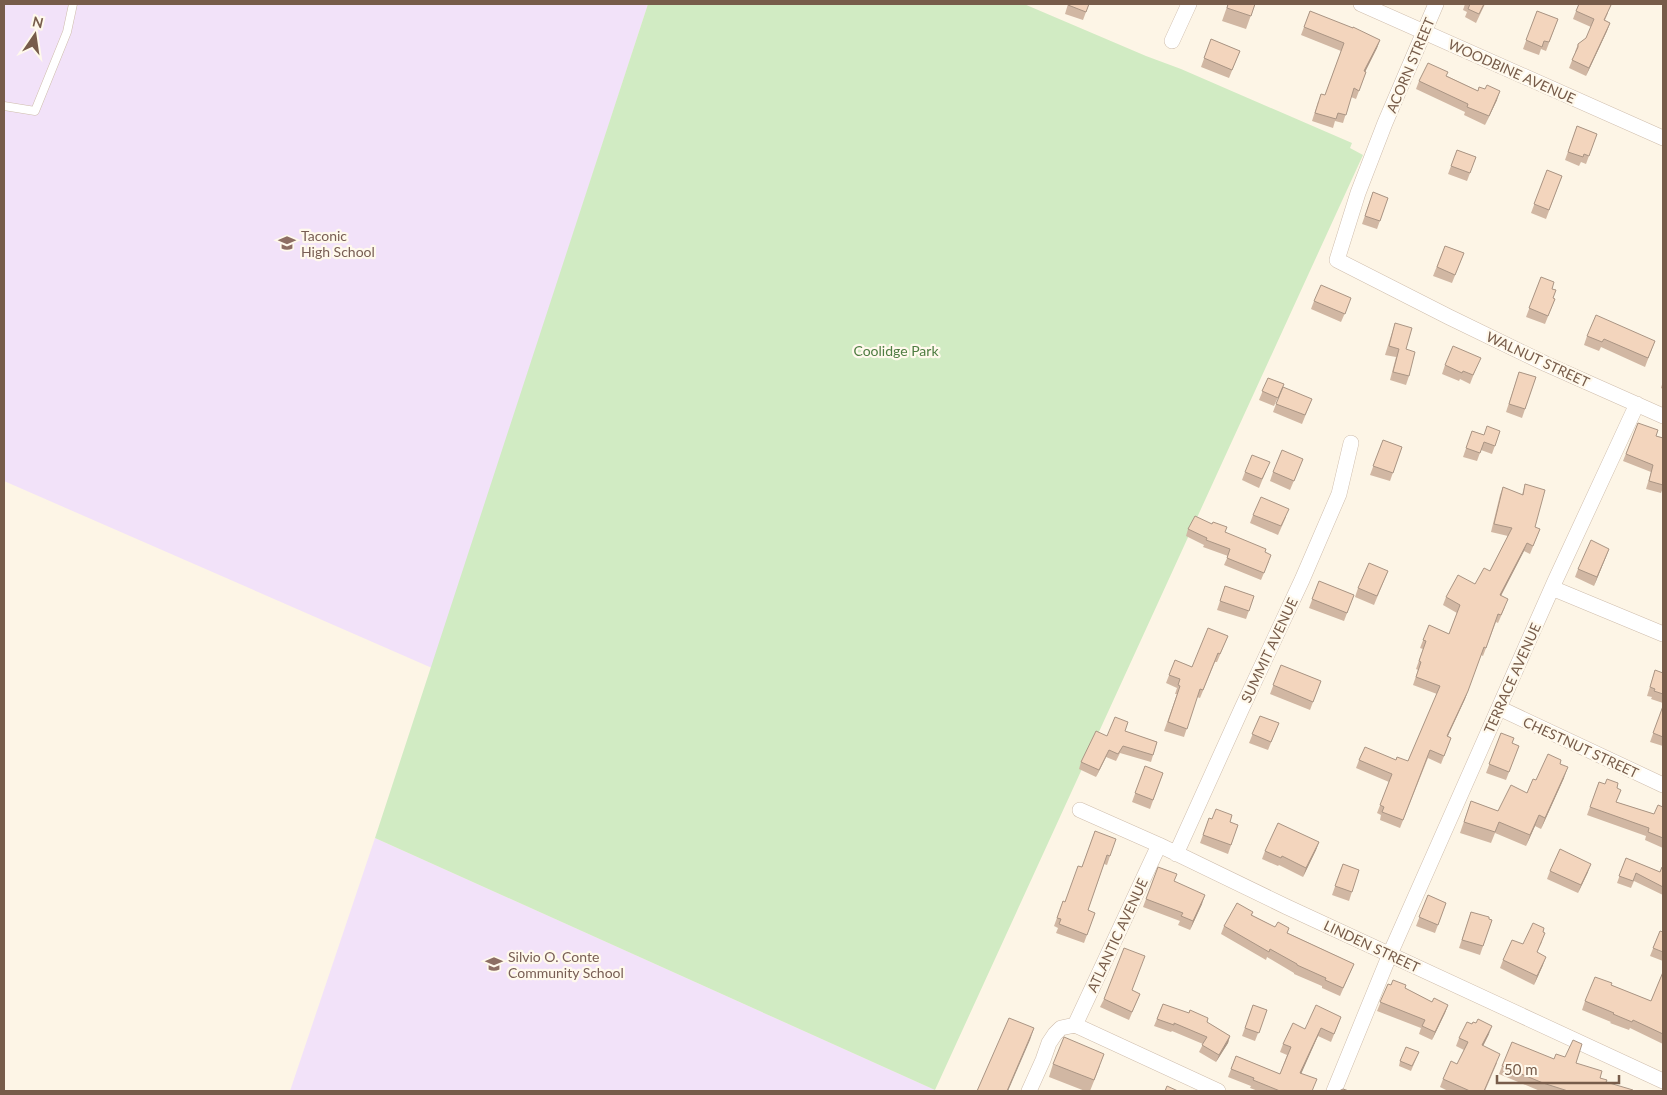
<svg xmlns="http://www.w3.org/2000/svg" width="1667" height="1095" font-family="Lato,sans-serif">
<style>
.education{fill:#f2e2f9}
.green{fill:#d1ebc3}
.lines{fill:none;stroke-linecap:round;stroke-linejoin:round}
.service-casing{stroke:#cfbdac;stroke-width:9}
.minor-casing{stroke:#cfbdac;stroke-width:16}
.service{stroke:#fff;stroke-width:8}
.minor{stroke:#fff;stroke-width:15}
.wall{fill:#d1b7a3}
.shaded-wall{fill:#aa9584}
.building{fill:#f3d5bd;stroke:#aa9584}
.labels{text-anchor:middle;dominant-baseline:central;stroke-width:4.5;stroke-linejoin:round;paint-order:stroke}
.street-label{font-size:14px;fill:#775c4a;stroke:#fff9ec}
.education-label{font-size:14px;fill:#785e54;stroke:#fff9ec;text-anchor:start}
.park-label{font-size:14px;fill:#4f7d42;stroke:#fff9ec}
</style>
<rect width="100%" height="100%" fill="#fdf5e6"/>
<path class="education" d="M4,4H648L432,668L4,481Z
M375,838L935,1090L290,1091Z"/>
<path class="green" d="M648,4H1024L1146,56L1181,69L1352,143L1350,148L1363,155L935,1090L375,838Z"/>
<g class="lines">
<g class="service-casing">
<path id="service" d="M4,106L35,111L67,32L73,4"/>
</g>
<g class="minor-casing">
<path id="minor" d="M1361,4L1663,138
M1436,4L1385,123L1358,193L1337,260L1449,317L1546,364L1663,416
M1172,41L1189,4
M1552,588L1663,634
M1499,708L1663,785
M1080,810L1159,845L1287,907L1663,1081
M1176,854L1242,708L1302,580L1339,494L1351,443
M1075,1025L1159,845
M1075,1025L1218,1091
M1029,1091L1043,1060L1049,1043L1055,1034L1061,1028L1075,1025
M1334,1091L1390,954L1555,581L1637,404"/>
</g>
<use href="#service" class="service"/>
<use href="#minor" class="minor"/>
</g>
<path class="wall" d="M1068,4H1089L1083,20L1065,14Z
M1228,4H1255L1246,29L1222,21Z
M1465,4H1485L1476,23L1465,17L1467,12L1463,10Z
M1310,11L1380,40L1377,48L1365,72H1366L1356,99L1351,97L1343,123L1335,121L1333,128L1312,121L1318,102L1325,95L1341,51L1301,35Z
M1537,11L1558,19L1546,51L1541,49L1539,55L1523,49Z
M1576,11L1608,13L1605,20L1610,23L1607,31L1586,76L1569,68L1575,53V52L1578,44L1586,38L1591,27L1573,19Z
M1211,39L1240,51L1229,78L1201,67Z
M1447,76L1497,100L1485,125L1464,115L1465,112L1416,89L1419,81Z
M1577,126L1597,134L1586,164L1581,162L1579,166L1565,160Z
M1457,150L1476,157L1467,181L1448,174Z
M1547,170L1562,176L1546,219L1531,213Z
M1373,192L1388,198L1377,229L1362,224Z
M1445,246L1464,253L1452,283L1433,276Z
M1541,277L1552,289L1553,298L1555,299L1545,324L1526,317Z
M1314,301L1348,306L1341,322L1311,309Z
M1395,323L1406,349L1409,376L1406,385L1390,380L1396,357L1385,355Z
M1587,336L1655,341L1645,367L1601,347L1599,351L1584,345Z
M1445,365L1477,366L1470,384L1460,379L1459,381L1442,374Z
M1519,372L1536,377L1522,418L1506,412Z
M1268,378L1284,384L1274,406L1259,400Z
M1663,381V389L1661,388Z
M1312,399L1302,424L1273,412L1276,404Z
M1638,423L1656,436L1663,438V488L1661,493L1646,489L1651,472L1623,461Z
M1472,431L1484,435L1500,431L1492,454L1481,450L1477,461L1463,457Z
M1383,440L1402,447L1390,481L1370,475Z
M1303,459L1290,490L1270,481L1273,472Z
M1266,471L1259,488L1242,480L1245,472Z
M1525,484L1535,527L1540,529L1530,554L1524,551L1501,596L1505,607L1498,623L1496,622L1483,656L1481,655L1465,699L1448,736L1451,738L1441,764L1428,758L1400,828L1380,820L1381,815L1377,813L1389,782L1356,768L1359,760H1396L1408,761L1437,694L1413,685L1418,670L1416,669L1423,649L1420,648L1429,625L1449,634L1457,613L1443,605L1446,597L1475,584L1490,571L1508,536L1491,532L1500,495L1503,487L1522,495Z
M1253,515L1286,517L1278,535L1250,523Z
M1188,529L1225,532L1265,552L1269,561L1261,580L1224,565L1228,556L1203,547L1204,545L1186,536Z
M1609,549L1594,586L1575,577L1578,569Z
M1388,571L1374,605L1355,597L1358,588Z
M1319,581L1354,595L1344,621L1309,608Z
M1225,586L1254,596L1246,619L1217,610Z
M1228,636L1217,662H1215L1200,698L1197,697L1184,737L1164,731L1177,694H1175L1177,688L1166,683L1175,660L1192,667Z
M1281,665L1321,681L1310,710L1270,694Z
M1655,670L1663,673V703L1651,699L1652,697L1647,696Z
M1663,706V746L1650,742Z
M1260,716L1279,723L1268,750L1249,743Z
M1125,731L1157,742L1151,762L1120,753L1116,761L1106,757L1096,777L1079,769L1081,762L1107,736Z
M1501,733L1512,743L1519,746L1506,780L1486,773Z
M1560,764L1564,778L1541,829L1535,826L1526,846L1495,833L1491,843L1460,833L1471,801L1498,811L1527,793L1536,780Z
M1145,766L1163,773L1150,809L1132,802Z
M1599,782L1616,802L1654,814L1663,807V848L1645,840L1646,836L1587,815Z
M1209,818L1212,819L1230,822L1238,825L1228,854L1200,843Z
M1095,831L1110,856L1107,865L1104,864L1088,910L1095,913L1084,943L1056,933L1058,928L1054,926L1063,901L1065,902L1082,867Z
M1319,842L1316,850L1303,877L1279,865L1278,866L1262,859L1265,851Z
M1626,858L1660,872L1663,867V895L1634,881L1631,888L1617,883Z
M1343,864L1359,870L1349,901L1332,895Z
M1158,867L1174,881L1202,904L1190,930L1178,925L1180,921L1143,907Z
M1550,871L1588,872L1578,893L1547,879Z
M1428,895L1446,903L1435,933L1416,926Z
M1253,912L1252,915L1275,927L1354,964L1340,996L1322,988V986L1294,974V973L1267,957L1266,960L1221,934L1224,926Z
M1471,912L1492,920L1480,955L1459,948Z
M1660,931L1663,932V961L1650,956Z
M1543,932L1542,942L1537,952L1543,965L1534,985L1500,968L1503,960L1523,944Z
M1663,972V1044L1630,1028L1629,1030L1610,1023L1611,1022L1582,1010L1585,1001L1611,985L1651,1001Z
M1388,984L1405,988L1432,1002L1448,1005L1445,1013L1432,1040L1419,1034L1421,1028L1377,1011Z
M1132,990L1140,994L1129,1020L1100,1007L1104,999Z
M1163,1004L1207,1022L1230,1036L1228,1043L1216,1062L1199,1052L1203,1044L1172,1031L1171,1032L1154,1026Z
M1253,1005L1267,1010L1255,1041L1242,1036Z
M1341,1017L1331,1042L1318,1036L1301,1073L1312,1091H1258L1250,1088L1251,1086L1228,1077L1236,1056L1280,1074L1287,1055L1280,1052L1283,1044L1305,1029Z
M1489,1034L1483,1046L1497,1063L1485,1091H1448L1440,1087L1443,1079L1457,1064L1464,1050L1456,1046L1459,1038Z
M1419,1052L1411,1071L1399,1066L1400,1061Z
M1554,1059L1576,1063L1606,1082L1632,1091H1540L1499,1074L1502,1066Z
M1053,1064L1100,1066L1090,1091H1085L1049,1077Z"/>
<path class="shaded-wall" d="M1610,23L1607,31L1586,76L1589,68Z
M1380,40L1377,48L1361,80L1364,71Z
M1500,91L1497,100L1485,125L1489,116Z
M1527,543L1524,551L1497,603L1500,595Z
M1609,549L1606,557L1594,586L1597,577Z
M1468,691L1465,699L1444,744L1447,736Z
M1109,750L1106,757L1096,777L1099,770Z
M1568,767L1564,778L1541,829L1545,818Z
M1539,815L1535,826L1526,846L1530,835Z
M1319,842L1316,850L1303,877L1306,868Z
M1591,864L1588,872L1578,893L1581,885Z
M1205,895L1202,904L1190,930L1193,921Z
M1546,957L1543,965L1534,985L1537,976Z
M1448,1005L1445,1013L1432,1040L1435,1032Z
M1492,1026L1489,1034L1479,1054L1482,1045Z
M1034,1028L1030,1040L1008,1091H1007Z
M1321,1028L1318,1036L1298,1081L1300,1073Z
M1230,1036L1228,1043L1216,1062L1219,1055Z"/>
<path class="building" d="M1068,4H1089L1086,12L1068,5Z
M1228,4H1255L1251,16L1227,8Z
M1470,4H1484L1479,14L1468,9Z
M1579,4H1608L1611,5L1604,20L1610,23L1589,68L1572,60L1578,47V44L1586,38L1594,19L1576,11Z
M1310,11L1353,28V27L1380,40L1364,71L1366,72L1359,91L1354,88L1346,115L1338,113L1336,119L1315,113L1321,94L1325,95L1344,43L1304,27Z
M1537,11L1558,19L1549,42L1544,41L1542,47L1526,40Z
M1211,39L1240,51L1232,70L1204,58Z
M1428,63L1448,72L1446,76L1478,91L1479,87L1485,89L1487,85L1500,91L1489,116L1467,107L1468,104L1419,81Z
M1577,126L1597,134L1589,156L1584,154L1583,157L1568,152Z
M1457,150L1476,157L1470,173L1451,166Z
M1547,170L1562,176L1549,210L1534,204Z
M1373,192L1388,198L1380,221L1365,216Z
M1445,246L1464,253L1455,275L1437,267Z
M1541,277L1554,282L1552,289L1556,290L1553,298L1555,299L1548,316L1529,308Z
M1321,285L1351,298L1345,314L1314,301Z
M1596,315L1655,341L1648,358L1604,339L1602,342L1587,336Z
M1395,323L1412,328L1406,349L1415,352L1409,376L1393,372L1399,349L1389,346Z
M1453,346L1481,358L1473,375L1463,371L1462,373L1445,365Z
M1519,372L1536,377L1525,409L1509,404Z
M1268,378L1284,384L1278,398L1262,391Z
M1283,387L1312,399L1305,415L1276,404Z
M1638,423L1658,430L1656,436L1663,438V485L1649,481L1653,465L1626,454Z
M1487,426L1500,431L1495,446L1484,442L1480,453L1466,448L1472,431L1484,435Z
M1383,440L1402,447L1393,473L1373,466Z
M1282,450L1303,459L1294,481L1273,472Z
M1252,455L1270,462L1262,479L1245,472Z
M1525,484L1545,490L1535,527L1540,529L1533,546L1527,543L1500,595L1508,599L1501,615L1498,614L1486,648L1484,647L1468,691L1447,736L1451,738L1444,756L1430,750L1403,820L1382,812L1384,807L1380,805L1392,774L1359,760L1365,747L1396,760L1397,757L1408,761L1440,686L1416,677L1421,662L1419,661L1426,641L1423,640L1429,625L1449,634L1460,605L1446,597L1458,575L1475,584L1484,568L1490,571L1512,528L1494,524L1503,487L1523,495Z
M1261,497L1289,509L1281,526L1253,515Z
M1195,516L1212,524L1213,522L1227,527L1225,532L1266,549L1265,552L1271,555L1264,573L1227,558L1230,549L1206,540L1207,538L1188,529Z
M1591,540L1609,549L1597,577L1578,569Z
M1369,563L1388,571L1377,596L1358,588Z
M1319,581L1354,595L1347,613L1312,599Z
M1225,586L1254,596L1249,611L1220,601Z
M1208,628L1228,636L1220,654L1218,653L1203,690L1200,689L1187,729L1168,722L1180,686L1178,685L1180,679L1169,675L1175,660L1192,667Z
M1281,665L1321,681L1313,702L1273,685Z
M1655,670L1663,673V694L1654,691L1655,689L1650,687Z
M1663,706V737L1653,733Z
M1260,716L1279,723L1271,742L1252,734Z
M1115,717L1128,722L1125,731L1157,742L1153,755L1123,746L1118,754L1109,750L1099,770L1081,762L1096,731L1107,736Z
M1501,733L1514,738L1512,743L1519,746L1509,772L1489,764Z
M1548,754L1561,760L1560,764L1568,767L1545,818L1539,815L1530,835L1499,822L1495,832L1464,822L1471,801L1498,811L1511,785L1527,793L1533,779L1536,780Z
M1145,766L1163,773L1153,800L1135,793Z
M1607,779L1618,783L1617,788L1621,790L1616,802L1654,814L1658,805L1663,807V838L1648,832L1649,828L1590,807L1599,782L1605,784Z
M1216,809L1232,815L1230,822L1238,825L1231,845L1203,835L1209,818L1212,819Z
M1278,823L1319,842L1306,868L1282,856L1281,858L1265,851Z
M1095,831L1116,839L1110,856L1107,855L1088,910L1095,913L1087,935L1059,924L1061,919L1057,918L1063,901L1065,902L1078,866L1082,867Z
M1560,849L1591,864L1581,885L1550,871Z
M1626,858L1660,872L1662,867H1663V887L1636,873L1633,881L1619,876Z
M1343,864L1359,870L1352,892L1335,886Z
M1158,867L1177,874L1174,881L1205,895L1193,921L1181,916L1183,913L1146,899Z
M1428,895L1446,903L1438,925L1419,917Z
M1237,903L1253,912L1251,915L1275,927L1278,922L1289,928L1287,933L1354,964L1343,988L1325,980L1326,978L1297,965V964L1270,949L1269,952L1224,926Z
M1471,912L1489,917V919L1492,920L1483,946L1462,940Z
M1533,923L1544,928L1543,932L1545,933L1537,952L1546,957L1537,976L1503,960L1512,940L1523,944Z
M1660,931L1663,932V952L1653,948Z
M1124,948L1145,956L1132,990L1140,994L1132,1012L1104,999Z
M1663,972V1034L1633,1020L1632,1022L1613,1014L1614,1013L1585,1001L1595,977L1612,983L1611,985L1651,1001Z
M1393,980L1406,985L1405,988L1432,1002L1434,998L1448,1005L1435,1032L1422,1026L1425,1020L1380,1002L1388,984L1391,985Z
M1163,1004L1189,1013L1190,1010L1208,1018L1207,1022L1230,1036L1219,1055L1202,1045L1207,1037L1174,1023V1025L1157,1019Z
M1253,1005L1267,1010L1259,1033L1245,1028Z
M1316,1005L1341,1017L1334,1034L1321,1028L1300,1073L1317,1079L1312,1091H1280L1253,1080L1254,1078L1231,1069L1236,1056L1280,1074L1291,1047L1283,1044L1293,1023L1305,1029Z
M1009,1018L1034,1028L1007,1091H977Z
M1478,1019L1492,1026L1482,1045L1500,1054L1484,1091H1470L1443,1079L1451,1061L1457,1064L1468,1042L1459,1038L1467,1022L1472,1024L1473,1022L1476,1023Z
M1064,1037L1104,1054L1094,1080L1053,1064Z
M1573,1040L1582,1044L1576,1063L1602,1071L1600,1078L1607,1080L1606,1082L1633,1090L1632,1091H1568L1543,1083L1502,1066L1512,1042L1554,1059L1556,1054L1565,1057Z
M1406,1047L1419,1052L1412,1066L1400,1061Z
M1167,1086L1178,1091H1165Z
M1343,1089L1349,1091H1339Z"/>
<defs>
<g id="school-bare" transform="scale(1.35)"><path d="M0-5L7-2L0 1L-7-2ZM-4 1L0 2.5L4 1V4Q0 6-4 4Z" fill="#8d6e63" stroke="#fff9ec" stroke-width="2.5" paint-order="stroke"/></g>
</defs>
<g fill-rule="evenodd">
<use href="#school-bare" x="287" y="243"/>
<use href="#school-bare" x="494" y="964"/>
</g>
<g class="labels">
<g class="street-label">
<text transform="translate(1410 65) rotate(-67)">ACORN STREET</text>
<text transform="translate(1512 71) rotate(24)">WOODBINE AVENUE</text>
<text transform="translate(1538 359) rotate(25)">WALNUT STREET</text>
<text transform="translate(1269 650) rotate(-65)">SUMMIT AVENUE</text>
<text transform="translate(1512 678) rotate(-66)">TERRACE AVENUE</text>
<text transform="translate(1581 747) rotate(25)">CHESTNUT STREET</text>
<text transform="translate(1117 935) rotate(-65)">ATLANTIC AVENUE</text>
<text transform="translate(1372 946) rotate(25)">LINDEN STREET</text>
</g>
<g class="education-label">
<text x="301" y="235">Taconic<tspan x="301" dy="16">High School</tspan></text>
<text x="508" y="956">Silvio O. Conte<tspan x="508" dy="16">Community School</tspan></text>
</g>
<g class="park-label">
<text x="896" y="350">Coolidge Park</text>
</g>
</g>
<rect width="1667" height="1095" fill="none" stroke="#775c4a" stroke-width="10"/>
<g transform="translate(35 35) rotate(13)" stroke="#fff9ec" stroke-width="4" paint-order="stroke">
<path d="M0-4L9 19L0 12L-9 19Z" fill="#775c4a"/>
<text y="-8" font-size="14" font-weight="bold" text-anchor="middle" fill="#775c4a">N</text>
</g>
<path d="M1497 1075v8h122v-8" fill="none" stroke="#775c4a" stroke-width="2.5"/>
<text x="1504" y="1075" font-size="15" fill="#775c4a" stroke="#fff9ec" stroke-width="4" paint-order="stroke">50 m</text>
</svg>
